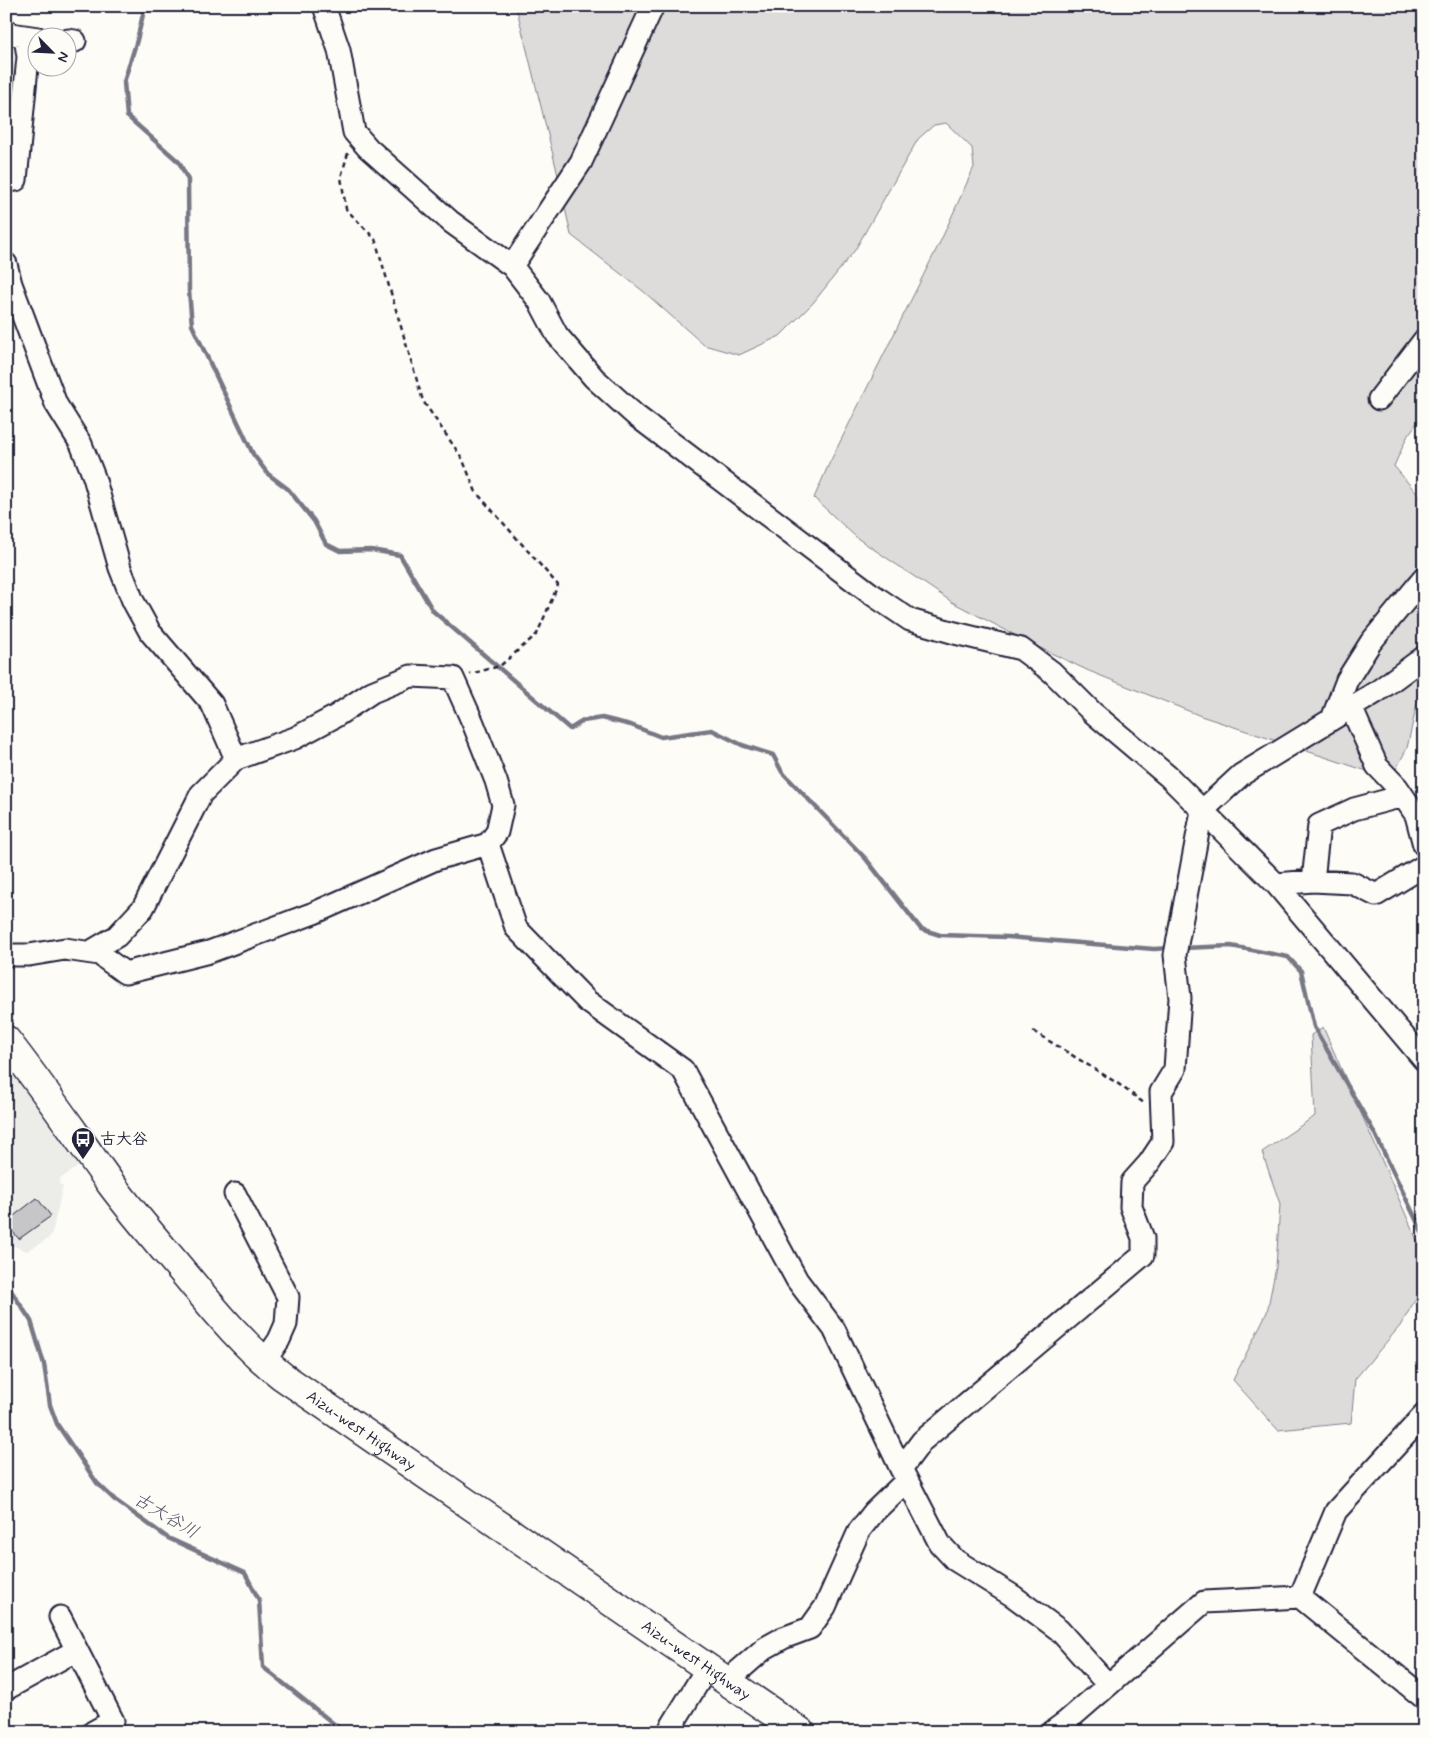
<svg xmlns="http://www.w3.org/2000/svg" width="1430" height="1738" font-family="Mynerve,'Klee One',sans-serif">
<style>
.built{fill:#ecece9}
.green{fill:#dddcdb;stroke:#807f8b}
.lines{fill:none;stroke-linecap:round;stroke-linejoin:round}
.stream{stroke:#787885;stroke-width:4.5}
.building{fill:#c6c6c8;stroke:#22223b}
.minor-casing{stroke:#22223b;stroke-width:25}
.highway-casing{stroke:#22223b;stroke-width:31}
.path{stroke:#22223b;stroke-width:2.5;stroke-dasharray:5 4;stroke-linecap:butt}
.minor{stroke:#fdfcf7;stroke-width:21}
.highway{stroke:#fdfcf7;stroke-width:28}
.labels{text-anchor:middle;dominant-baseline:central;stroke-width:4;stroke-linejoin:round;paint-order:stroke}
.poi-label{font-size:16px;font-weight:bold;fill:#22223b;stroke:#fdfcf7;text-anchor:start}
.street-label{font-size:16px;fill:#22223b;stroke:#fdfcf7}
.water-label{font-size:18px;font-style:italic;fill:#545466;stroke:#fdfcf7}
</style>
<rect width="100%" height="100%" fill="#fdfcf7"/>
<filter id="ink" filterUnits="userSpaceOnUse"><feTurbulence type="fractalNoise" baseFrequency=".02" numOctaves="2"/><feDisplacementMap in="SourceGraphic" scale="10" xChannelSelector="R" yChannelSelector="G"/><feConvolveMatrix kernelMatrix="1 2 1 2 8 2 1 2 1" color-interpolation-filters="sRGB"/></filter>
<g filter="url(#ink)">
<path class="built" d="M6,1070L18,1075L76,1151L70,1155L79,1166L60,1179L59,1184L63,1186L52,1233L48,1239L27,1251L9,1244L6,1246Z"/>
<path class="green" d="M516,6H1424V414L1408,435L1394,466L1424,502V672L1407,748L1391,779L1201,716L1089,671L1032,644L952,602L857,538L814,498L828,466L942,238L974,167L972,148L946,123L934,125L918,139L855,250L813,303L780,336L739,355L704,345L643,291L571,235L556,167Z
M1323,1027L1424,1256V1285L1400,1326L1355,1379L1351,1423L1278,1430L1233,1380L1267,1312L1276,1267L1280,1204L1262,1152L1315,1116L1311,1035Z"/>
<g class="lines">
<path class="stream" d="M145,6L137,40L124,82L127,116L179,162L188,180L189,291L192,325L253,454L268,474L288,489L314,521L326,544L340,551L371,550L400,555L433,611L570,729L583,721L602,718L631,725L661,737L712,730L742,745L773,755L782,772L866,859L921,929L940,935L1008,937L1154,949L1170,948
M1183,948L1231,946L1288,957L1301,971L1314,1027L1374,1132L1424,1236
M6,1283L31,1321L44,1364L50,1405L57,1424L97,1483L115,1500L168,1538L245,1573L259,1600L263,1667L344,1732"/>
</g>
<path class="building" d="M37,1198L51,1216L19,1239L6,1224V1222Z"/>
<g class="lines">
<g class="minor-casing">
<path id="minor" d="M324,6L339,50L354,132L368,148L451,222L512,266L539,301L557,335L594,378L635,415L870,593L910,620L955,633L1021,649L1052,672L1092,712L1169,777L1276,884L1424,1060
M6,30L11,34L38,38
M68,40L75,41
M6,181L16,180L28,57L25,37
M6,264L11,284L56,404L81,444L94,477L120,568L133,601L150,632L212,704L236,759
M512,266L581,162L653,6
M1379,399L1424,340
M1351,707L1377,766L1397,787L1416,815L1424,845
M1332,719L1347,680L1371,642L1424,578
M488,844L516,928L587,1001L683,1070L797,1280L834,1329L901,1469
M1313,881L1319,825L1354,809L1403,796
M1276,884L1313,881L1352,883L1376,895L1424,866
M6,955H29L65,949L99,954L125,973L209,952L314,913L436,859L488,844L497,832L503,805L496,781L473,723L453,678L411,676L372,692L336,716L295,738L236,759L201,794L143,908L117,936L90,952
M235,1194L288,1297L286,1324L279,1340L264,1362
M907,1480L940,1544L955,1560L1013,1596L1059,1630L1108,1685
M1300,1597L1424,1698
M60,1617L113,1721L93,1732
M727,1681L765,1648L783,1638L810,1628L825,1607L859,1531L874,1512L907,1480L901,1469L922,1441L1143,1255V1238L1131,1207L1132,1182L1149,1163L1163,1142L1161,1092L1175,1069L1180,998L1175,955L1202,811L1241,775L1378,691L1424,657
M6,1689L77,1650
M668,1732L707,1668
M1052,1732L1067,1721L1204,1602L1300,1597L1336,1511L1424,1415"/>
</g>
<g class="highway-casing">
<g id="highway">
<path id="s1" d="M6,1040C43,1087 76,1136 111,1184C135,1216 162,1247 188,1278C217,1313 246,1348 282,1376L801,1732"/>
</g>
</g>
<path class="path" d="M348,153L341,177L346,209L375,239L423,401L462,458L476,492L558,585L537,634L500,666L470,674
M1033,1031L1117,1083L1144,1103"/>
<use href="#minor" class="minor"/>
<use href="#highway" class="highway"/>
</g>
</g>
<defs>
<g id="bus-pin" transform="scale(1.25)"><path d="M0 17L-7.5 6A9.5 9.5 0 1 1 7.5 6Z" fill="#22223b" stroke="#fdfcf7"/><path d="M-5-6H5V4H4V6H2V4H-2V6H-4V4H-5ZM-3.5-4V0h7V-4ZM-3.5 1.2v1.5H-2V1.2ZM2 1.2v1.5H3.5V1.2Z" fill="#fff"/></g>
</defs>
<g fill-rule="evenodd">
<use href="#bus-pin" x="83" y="1139"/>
</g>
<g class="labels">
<g class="poi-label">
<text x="100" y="1139">古大谷</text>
</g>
<g class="street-label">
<text stroke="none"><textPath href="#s1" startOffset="532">Aizu-west Highway</textPath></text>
<text stroke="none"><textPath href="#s1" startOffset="938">Aizu-west Highway</textPath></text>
</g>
<g class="water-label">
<text transform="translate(166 1516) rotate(31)">古大谷川</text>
</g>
</g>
<rect width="1430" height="1738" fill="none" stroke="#fdfcf7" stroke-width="25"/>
<rect x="12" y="12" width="1405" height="1713" fill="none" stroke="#22223b" stroke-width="2" filter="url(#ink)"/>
<g transform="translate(52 52) rotate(114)"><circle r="24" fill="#fdfcf7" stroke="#a5a5ac"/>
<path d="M0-4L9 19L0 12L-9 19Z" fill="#22223b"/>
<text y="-8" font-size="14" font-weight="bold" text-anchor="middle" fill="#22223b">N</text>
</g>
</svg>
